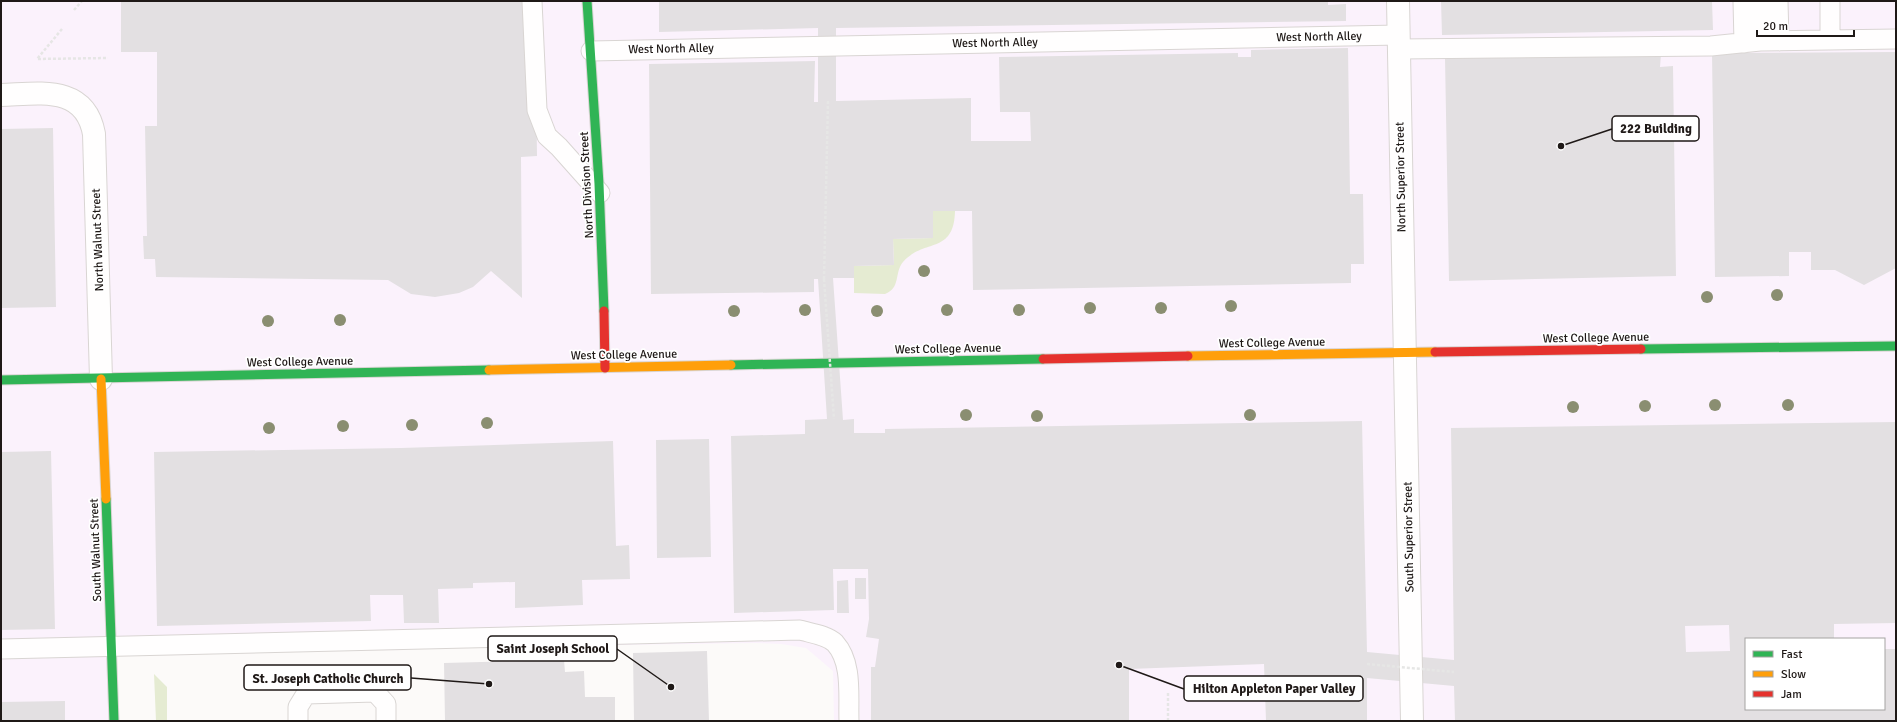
<svg xmlns="http://www.w3.org/2000/svg" width="1897" height="722" font-family="Signika,sans-serif">
<style>
.commercial{fill:#fbf2fc;fill-rule:evenodd}
.green{fill:#e5ebd2}
.building{fill:#e3e0e2;fill-rule:evenodd}
.lines{fill:none;stroke-linecap:round;stroke-linejoin:round}
.lane-casing{stroke:#d9d5d3;stroke-width:21}
.street-casing{stroke:#d9d5d3;stroke-width:24}
.fast-casing{stroke:#d9d5d3;stroke-width:11}
.slow-casing{stroke:#d9d5d3;stroke-width:11}
.jam-casing{stroke:#d9d5d3;stroke-width:11}
.path{stroke:#e6e6e5;stroke-width:2.5;stroke-dasharray:3 2;stroke-linecap:butt}
.lane{stroke:#fffefe;stroke-width:19}
.street{stroke:#fffefe;stroke-width:22}
.fast{stroke:#30b455;stroke-width:9}
.slow{stroke:#ff9f0a;stroke-width:9}
.jam{stroke:#e5322d;stroke-width:9}
.path-bridge{stroke:#e6e6e5;stroke-width:2.5;stroke-dasharray:3 2;stroke-linecap:butt}
.tree{fill:#8a8e71}
.labels{text-anchor:middle;dominant-baseline:central;stroke-width:3.5;stroke-linejoin:round;paint-order:stroke}
.street-label{font-size:12px;fill:#1f1917;stroke:#fff}
.leader{fill:none;stroke:#1f1917;stroke-width:1.5}
.callout-dot{fill:#1f1917;stroke:#fff;stroke-width:1.5}
.callout{fill:#fff;stroke:#1f1917;stroke-width:1.5}
.callout-label{font-size:13px;text-anchor:middle;font-weight:bold;fill:#1f1917}
</style>
<rect width="100%" height="100%" fill="#fcfaf9"/>
<path class="commercial" d="M1,1H1896V721H834L833,671L806,648L781,644L755,643L113,653L114,721H1ZM1746,639H1884V709H1746Z"/>
<path class="green" d="M933,211H955C954,255 924,238 903,262C894,273 901,288 885,294L854,293V266L894,265L893,239L933,238Z
M154,674L167,687V721H156Z"/>
<path class="building" d="M121,1H535L537,156L521,157L522,298L491,271L473,287L459,293L435,297L411,294L388,280L156,277L155,259H144L143,236H147L145,126H157V52H121Z
M659,1H1328V5L1346,4V21L836,28V101L971,98V141H1031L1030,112H1000L999,57L1238,53V57H1251V50L1348,48L1350,194H1363L1364,264H1351V283L973,290L972,211H933V238L893,239L894,265L854,266V278H833L843,420L854,419V433H885V429L1362,421L1367,652L1454,660L1451,428L1896,422V623L1834,624V639H1746V709H1884V649H1896V721H1455L1454,686L1367,678V721H1266L1264,664L1129,669V721H871V667H875L879,639L866,637L869,619L868,569H833L834,610L734,613L731,436L805,434V420L827,419L818,279H814V292L651,294L649,64L815,61L814,102H818V28L659,32ZM1729,625L1730,651L1686,652L1685,626Z
M1441,1H1712L1713,30L1442,35Z
M1896,52V268L1864,285L1835,270H1811V252H1789V276L1715,277L1712,53Z
M1661,54L1660,67L1673,66L1676,276L1449,281L1445,58Z
M53,128L56,307L1,308V129Z
M709,439L711,557L657,558L656,440Z
M613,441L616,546L629,545L630,579L582,580L583,605L515,608V582L473,583V588L438,589L439,623H404L403,595H370L371,621L157,626L154,452L401,448Z
M51,451L55,629L1,630V452Z
M855,578H866V599H855Z
M848,580L849,613H837V581Z
M707,651L709,721H634L633,653Z
M564,660L565,672L584,671L585,697H615V721H445L444,663Z
M65,701V721H1V702Z"/>
<g class="lines">
<g class="lane-casing">
<path id="lane" d="M532,1L537,110L547,136L559,147L600,193
M1743,1L1744,43
M1759,1L1760,41
M1778,1L1779,41
M1830,1V40
M1399,49L1711,46L1760,41L1896,39
M591,51L1399,35
M1,649L800,630C810,633 827,635 835,643C853,663 848,696 849,721
M298,721V707L306,694L375,692L386,704V721"/>
</g>
<g class="street-casing">
<path id="street" d="M1398,1L1412,721
M1,95C39,94 85,84 94,134L101,379"/>
</g>
<g class="fast-casing">
<path id="fast" d="M587,1L599,184L604,311
M1641,349L1896,346
M731,365L1043,359
M1,380L489,370
M106,499L114,721"/>
</g>
<g class="slow-casing">
<path id="slow" d="M1188,356L1435,352
M489,370L731,365
M101,379L106,499"/>
</g>
<g class="jam-casing">
<path id="jam" d="M604,311L605,368
M1435,352L1641,349
M1043,359L1188,356"/>
</g>
<path class="path" d="M74,10L82,1
M62,29L37,59L108,58
M824,279L828,101
M1168,693V721"/>
<use href="#lane" class="lane"/>
<use href="#street" class="street"/>
<use href="#fast" class="fast"/>
<use href="#slow" class="slow"/>
<use href="#jam" class="jam"/>
<path class="path-bridge" d="M824,279L834,419
M1367,664L1454,672"/>
</g>
<g class="tree">
<circle cx="924" cy="271" r="6"/>
<circle cx="1777" cy="295" r="6"/>
<circle cx="1707" cy="297" r="6"/>
<circle cx="1231" cy="306" r="6"/>
<circle cx="1090" cy="308" r="6"/>
<circle cx="1161" cy="308" r="6"/>
<circle cx="805" cy="310" r="6"/>
<circle cx="947" cy="310" r="6"/>
<circle cx="1019" cy="310" r="6"/>
<circle cx="734" cy="311" r="6"/>
<circle cx="877" cy="311" r="6"/>
<circle cx="340" cy="320" r="6"/>
<circle cx="268" cy="321" r="6"/>
<circle cx="1715" cy="405" r="6"/>
<circle cx="1788" cy="405" r="6"/>
<circle cx="1645" cy="406" r="6"/>
<circle cx="1573" cy="407" r="6"/>
<circle cx="966" cy="415" r="6"/>
<circle cx="1250" cy="415" r="6"/>
<circle cx="1037" cy="416" r="6"/>
<circle cx="487" cy="423" r="6"/>
<circle cx="412" cy="425" r="6"/>
<circle cx="343" cy="426" r="6"/>
<circle cx="269" cy="428" r="6"/>
</g>
<g class="labels">
<g class="street-label">
<text transform="translate(1319 37) rotate(-1)">West North Alley</text>
<text transform="translate(995 43) rotate(-1)">West North Alley</text>
<text transform="translate(671 49) rotate(-1)">West North Alley</text>
<text transform="translate(1401 177) rotate(-91)">North Superior Street</text>
<text transform="translate(587 185) rotate(-93)">North Division Street</text>
<text transform="translate(98 240) rotate(-92)">North Walnut Street</text>
<text transform="translate(1596 338) rotate(-1)">West College Avenue</text>
<text transform="translate(1272 343) rotate(-1)">West College Avenue</text>
<text transform="translate(948 349) rotate(-1)">West College Avenue</text>
<text transform="translate(624 355) rotate(-1)">West College Avenue</text>
<text transform="translate(300 362) rotate(-1)">West College Avenue</text>
<text transform="translate(1409 537) rotate(-91)">South Superior Street</text>
<text transform="translate(96 550) rotate(-92)">South Walnut Street</text>
</g>
</g>
<path class="leader" d="M1561 146L1612 129M671 687L617 649M489 684L411 678M1119 665L1184 689"/>
<g class="callout-dot">
<circle cx="1561" cy="146" r="4"/>
<circle cx="671" cy="687" r="4"/>
<circle cx="489" cy="684" r="4"/>
<circle cx="1119" cy="665" r="4"/>
</g>
<g class="callout">
<rect x="1612" y="116" width="87" height="25" rx="4"/>
<rect x="488" y="636" width="129" height="25" rx="4"/>
<rect x="244" y="665" width="167" height="25" rx="4"/>
<rect x="1184" y="676" width="179" height="25" rx="4"/>
</g>
<g class="callout-label">
<text x="1656" y="133">222 Building</text>
<text x="553" y="653">Saint Joseph School</text>
<text x="328" y="683">St. Joseph Catholic Church</text>
<text x="1274" y="693">Hilton Appleton Paper Valley</text>
</g>
<rect width="1897" height="722" fill="none" stroke="#1f1917" stroke-width="4"/>
<rect x="1745" y="638" width="140" height="72" fill="#ffffff" stroke="#a5a3a2"/>
<rect x="1753" y="651" width="20" height="6" fill="#30b455" stroke="#a5a3a2"/>
<text x="1781" y="658" font-size="12" fill="#1f1917">Fast</text>
<rect x="1753" y="671" width="20" height="6" fill="#ff9f0a" stroke="#a5a3a2"/>
<text x="1781" y="678" font-size="12" fill="#1f1917">Slow</text>
<rect x="1753" y="691" width="20" height="6" fill="#e5322d" stroke="#a5a3a2"/>
<text x="1781" y="698" font-size="12" fill="#1f1917">Jam</text>
<path d="M1757 30v6h97v-6" fill="none" stroke="#1f1917" stroke-width="2"/>
<text x="1763" y="30" font-size="12" fill="#1f1917" stroke="#ffffff" stroke-width="3" paint-order="stroke">20 m</text>
</svg>
